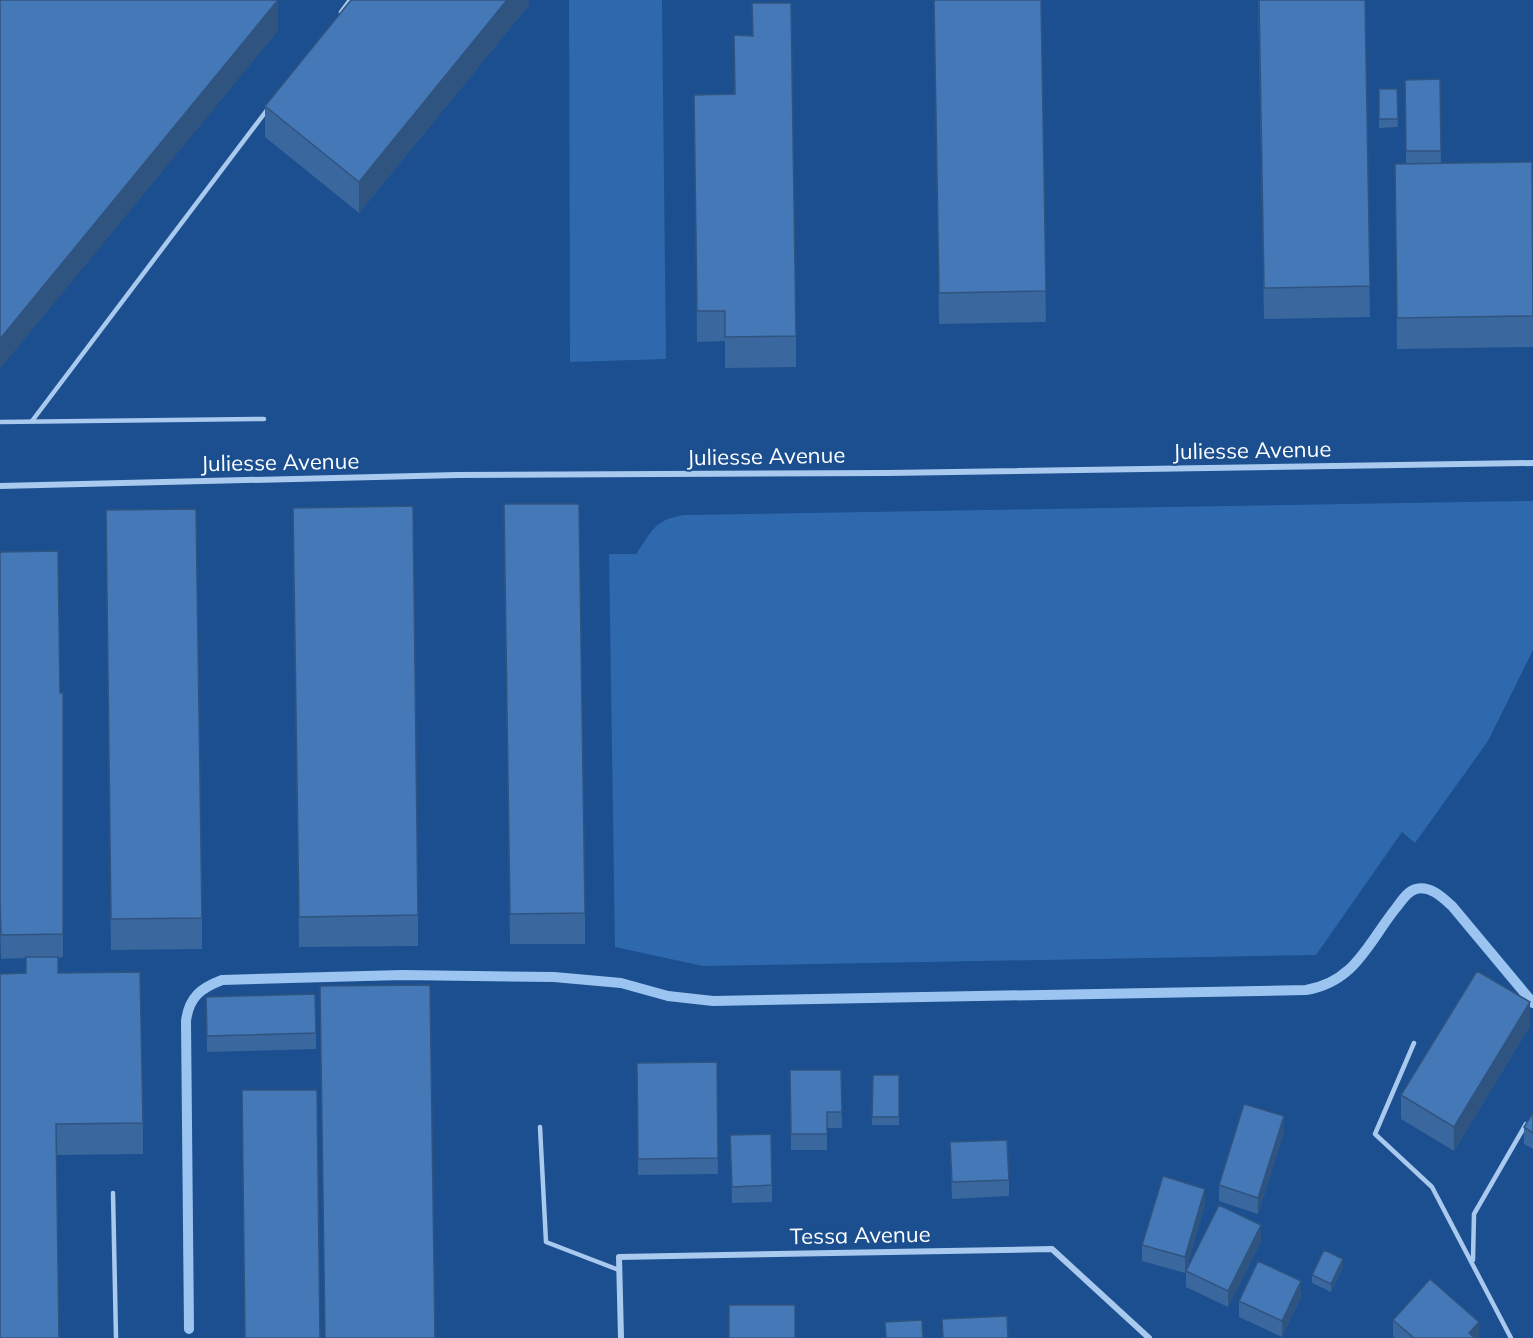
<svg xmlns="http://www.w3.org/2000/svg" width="1533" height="1338" font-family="Mulish,sans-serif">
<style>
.green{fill:#2e69ad}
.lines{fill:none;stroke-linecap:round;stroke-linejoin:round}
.stream{stroke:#9cc4f0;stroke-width:10}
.service{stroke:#a9c9ee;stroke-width:4.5}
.minor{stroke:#a9c9ee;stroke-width:6}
.wall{fill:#3a679d}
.shaded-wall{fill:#305480}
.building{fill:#4478b7;stroke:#305480;stroke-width:1.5}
.labels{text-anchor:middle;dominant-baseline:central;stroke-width:4.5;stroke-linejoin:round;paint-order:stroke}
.street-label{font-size:22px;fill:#fff;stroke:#1b4f8f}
</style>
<rect width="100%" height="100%" fill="#1b4f8f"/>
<path class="green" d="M569,0H662L666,359L570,362Z
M1533,501V650L1488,741L1415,843L1402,832L1316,955L703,966L615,947L609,554H636C652,532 653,520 684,515Z"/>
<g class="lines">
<path class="stream" d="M189,1329L186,1021C189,997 201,988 222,980L402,975L554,977L621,983L668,996L713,1001L1306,990C1355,982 1368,943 1396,908C1401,902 1407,891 1416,889C1430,885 1443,898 1452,906L1533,1003"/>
<path class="service" d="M341,12L350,0
M32,421L267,110
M0,422L264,419
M1414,1043L1375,1134L1432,1187L1511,1338
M540,1127L546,1242L619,1270
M113,1193L116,1338
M1473,1260L1474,1214L1526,1124"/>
<path class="minor" d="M0,486L457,475L887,473L1533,463
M621,1338L619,1257L1052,1249L1149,1338"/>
</g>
<path class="wall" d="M529,0V5L359,213L265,137V106Z
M934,0H1041L1046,322L939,324Z
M1258,0H1365L1370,317L1264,319Z
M752,3L796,336V367L725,368V341L697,342L694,95L734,94V35L752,36Z
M1440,79L1441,163L1533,264V347L1397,349L1395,164L1406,163L1405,80Z
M1379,89H1397L1398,127L1379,128Z
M504,535L585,913V944H510Z
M293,538L418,915V946L299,947Z
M106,541L202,918V949L111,950Z
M0,552L60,693H63V957L58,958V973L143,1123V1154L57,1155L26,973V958L1,959L0,924Z
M206,997L316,1033V1049L207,1052Z
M1530,1026L1454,1151L1401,1119V1095Z
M717,1062L718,1174L638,1175L637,1063Z
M790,1070H841L842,1128H827V1150H791Z
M873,1075H899V1125H872Z
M1533,1113V1149L1524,1144V1127Z
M1284,1132L1258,1214L1219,1201V1185Z
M730,1135L772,1185V1202L732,1203Z
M950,1142L1009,1180V1196L952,1199Z
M1205,1205L1185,1273L1142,1261V1245Z
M1261,1241L1228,1307L1186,1287V1271Z
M1343,1267L1331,1292L1312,1283V1275Z
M1301,1297L1282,1337L1239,1317V1301Z
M1393,1320L1479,1338H1395L1393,1336Z"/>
<path class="shaded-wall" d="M278,0V31L0,369V339Z
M507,0H529V5L359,213V182Z
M1530,1002V1026L1454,1151V1127Z
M1284,1116V1132L1258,1214V1198Z
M1205,1189V1205L1185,1273V1257Z
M1261,1225V1241L1228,1307V1291Z
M1343,1259V1267L1331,1292V1284Z
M1301,1281V1297L1282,1337V1321Z
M1479,1322V1338H1469V1333Z"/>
<path class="building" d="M0,0H278L0,339Z
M351,0H507L359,182L265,106Z
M934,0H1041L1046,291L939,293Z
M1259,0H1365L1370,286L1264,288Z
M752,3H791L796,336L725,337V311H697L694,95L735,94L734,35L753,36Z
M1440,79L1441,151H1406L1405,80Z
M1379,89H1397L1398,119H1379Z
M1532,162L1533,316L1397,318L1395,164Z
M504,504H579L585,913L510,914Z
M413,506L418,915L299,917L293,508Z
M196,509L202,918L111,919L106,510Z
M58,551L60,693H63V934L1,935L0,901V552Z
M26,957H58V973L140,972L143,1123L56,1124L59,1338H0V974L26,973Z
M1477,971L1530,1002L1454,1127L1401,1095Z
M430,985L435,1338H325L320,986Z
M315,994L316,1033L207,1036L206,997Z
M717,1062L718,1158L638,1159L637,1063Z
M790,1070H841L842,1112H827V1134H791Z
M873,1075H899V1117H872Z
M242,1090H317L320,1338H245Z
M1244,1104L1284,1116L1258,1198L1219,1185Z
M1533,1113V1133L1524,1127Z
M771,1134L772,1185L732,1187L730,1135Z
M1007,1140L1009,1180L952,1182L950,1142Z
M1163,1176L1205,1189L1185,1257L1142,1245Z
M1219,1205L1261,1225L1228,1291L1186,1271Z
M1324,1250L1343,1259L1331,1284L1312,1275Z
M1258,1261L1301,1281L1282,1321L1239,1301Z
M1430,1279L1479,1322L1469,1333L1475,1338H1414L1393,1320Z
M729,1305H795V1338H729Z
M1007,1316L1008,1338H943L942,1319Z
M922,1320L923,1338H886L885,1322Z"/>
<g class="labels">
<g class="street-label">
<text transform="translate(1252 450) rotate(-1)">Juliesse Avenue</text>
<text transform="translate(766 456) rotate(-1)">Juliesse Avenue</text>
<text transform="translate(280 462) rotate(-1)">Juliesse Avenue</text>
<text transform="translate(860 1235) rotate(-1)">Tessa Avenue</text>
</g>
</g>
</svg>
